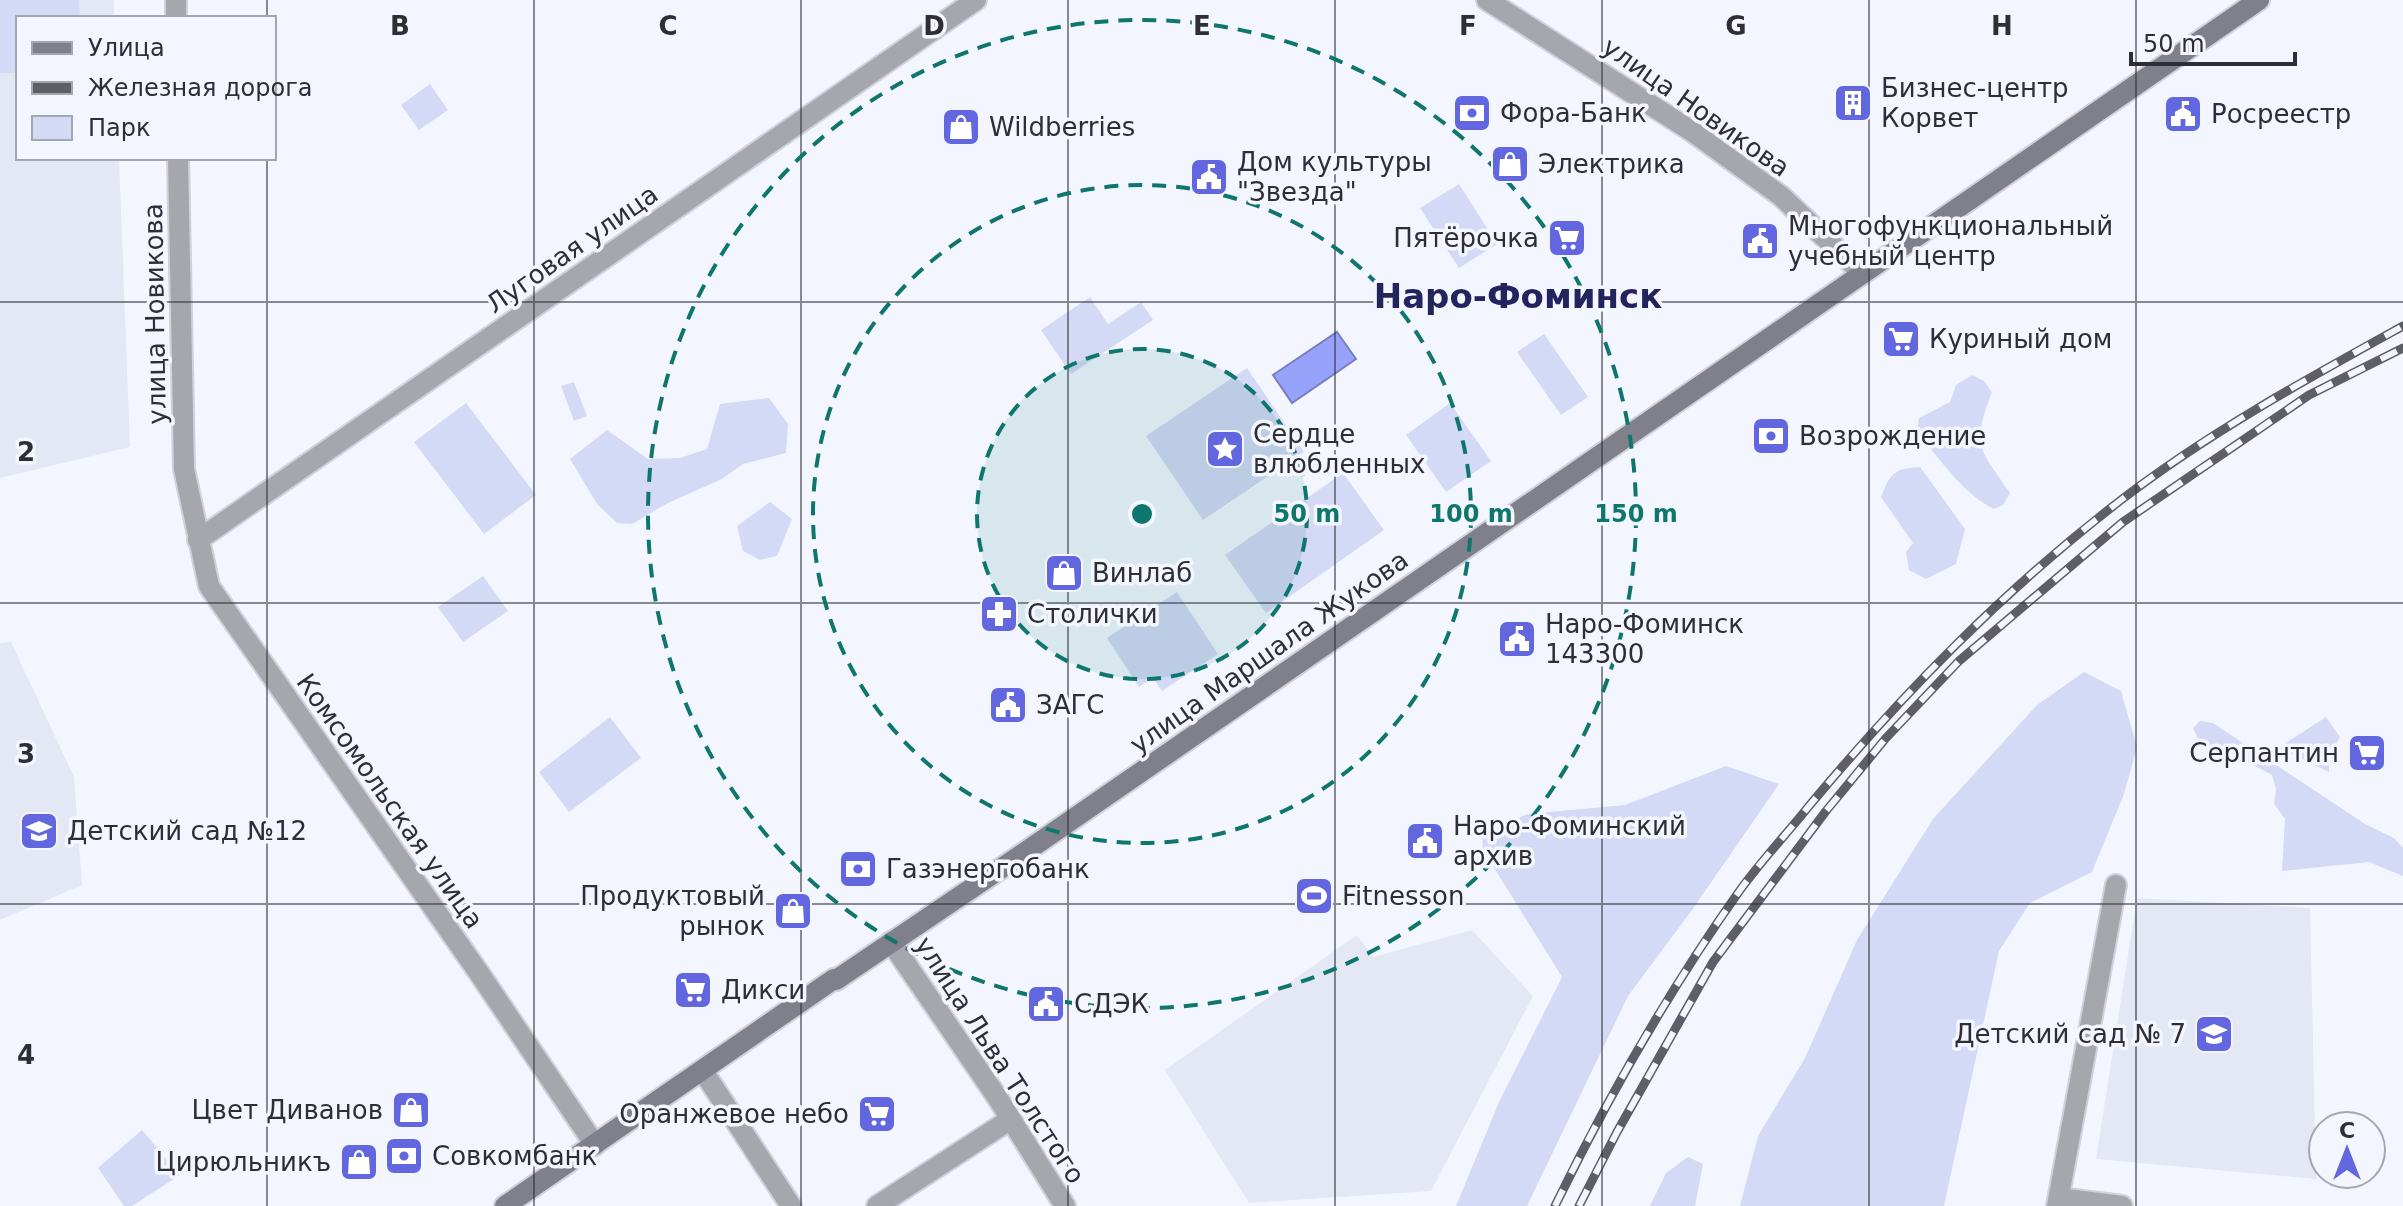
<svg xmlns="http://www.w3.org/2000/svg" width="2403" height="1206" font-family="'DejaVu Sans',sans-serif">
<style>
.built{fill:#e4e7f4}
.green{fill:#d4d9f5}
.water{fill:#97a2fa;stroke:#7880bf;stroke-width:2}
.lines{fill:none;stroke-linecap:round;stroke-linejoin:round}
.street-casing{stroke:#d0d2da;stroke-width:24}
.secondary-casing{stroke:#d0d2da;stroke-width:24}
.street{stroke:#a6a7ad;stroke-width:20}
.secondary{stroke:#7f8089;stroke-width:20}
.rail-casing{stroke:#5e5f65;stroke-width:9}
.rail{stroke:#f4f6ff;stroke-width:6;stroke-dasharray:18;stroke-linecap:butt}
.grid{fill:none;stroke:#2e2f34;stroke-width:2;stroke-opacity:0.55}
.ring{fill:none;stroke:#0f766e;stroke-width:4;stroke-dasharray:14 10}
.labels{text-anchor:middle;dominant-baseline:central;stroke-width:7;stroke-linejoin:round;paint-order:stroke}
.poi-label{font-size:26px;fill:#2e2f34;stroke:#f4f6ff;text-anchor:start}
.street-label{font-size:26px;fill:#2e2f34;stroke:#f4f6ff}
.district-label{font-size:34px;font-weight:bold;fill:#23245d;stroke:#f4f6ff}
.grid-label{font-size:26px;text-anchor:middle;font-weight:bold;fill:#2e2f34;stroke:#f4f6ff;stroke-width:7;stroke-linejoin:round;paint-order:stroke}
.centre{fill:#0f766e;stroke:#f4f6ff;stroke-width:4}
.ring-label{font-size:24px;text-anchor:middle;font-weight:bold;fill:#0f766e;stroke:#f4f6ff;stroke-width:7;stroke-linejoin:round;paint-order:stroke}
</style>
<rect width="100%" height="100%" fill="#f4f6ff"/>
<path class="built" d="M0,0H114V18H18V158H119L130,447L0,478Z
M11,642L74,777L82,885L0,920V643Z
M2137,898L2310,908L2316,1179L2096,1159Z
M1472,930L1533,996L1431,1191L1249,1203L1165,1070L1357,935L1373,957Z"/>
<path class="green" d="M0,0H79L80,18H18V73H0Z
M430,84L448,110L419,130L401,105Z
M1459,184L1497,244L1459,268L1420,208Z
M1090,297L1108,324L1141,302L1153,320L1071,374L1041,330Z
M1544,334L1588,397L1561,415L1517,352Z
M1247,368L1304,452L1203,520L1146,436Z
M1972,375L1984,381L1992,392C1971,447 1979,447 2010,493L2003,505L1994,509C1962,493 1940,459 1917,432L1919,418L1950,402L1956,385Z
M574,382L587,416L574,421L561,386Z
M769,398L788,424L786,453L743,464L722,479L668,503L632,524L617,523L597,504L570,459L607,430L648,459L680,458L707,449L720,404Z
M466,403L536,495L484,534L414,442Z
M1450,403L1491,461L1446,492L1406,435Z
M1920,467L1965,529L1956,564L1926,579L1909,570L1906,552L1913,543L1881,497C1890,474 1894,468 1920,467Z
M1343,473L1384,530L1266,613L1225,555Z
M770,502L792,519L777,556L760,560L743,551L737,526Z
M483,576L508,611L463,642L438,607Z
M1177,592L1218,654L1162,691L1153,678L1139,687L1107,638Z
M2084,672L2121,691L2137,747L2124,794L2092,872L2030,903L1999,951L1944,1206H1740L1758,1136L1805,1058L1857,940L1933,819L2037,705Z
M610,717L641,758L569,812L539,772Z
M2326,717L2340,737L2329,757V772L2278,748Z
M2200,721L2213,723L2365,824L2394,838L2403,848V876L2369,862L2282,871L2285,819L2274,804L2276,789L2272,775L2225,750L2200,743L2193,728Z
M1726,766L1779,784L1692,910L1628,996L1527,1206H1456L1499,1102L1562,977L1483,850L1482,834L1528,814L1625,805Z
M142,1130L180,1175L132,1206H124L98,1168Z
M1688,1157L1703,1164L1695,1206H1650L1666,1173Z"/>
<path class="water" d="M1337,332L1356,359L1292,403L1273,375Z"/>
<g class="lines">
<g class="street-casing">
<path id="street" d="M176,0V18
M1487,0L1693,132L1781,196L1862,273
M178,158L184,469L209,586L479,973L595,1145
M198,540L976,0
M891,942L997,1097L1065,1206
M703,1071L791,1206
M2059,1198L2122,1206
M877,1206L1011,1119
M2057,1206L2116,885"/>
</g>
<g class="secondary-casing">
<path id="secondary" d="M505,1206L834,979L836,980L1015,859L2259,0"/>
</g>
<use href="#street" class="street"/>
<use href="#secondary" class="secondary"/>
<g class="rail-casing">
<path id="rail" d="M1555,1206C1608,1097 1668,992 1738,893C1759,863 1786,835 1809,806C1904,692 2003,591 2121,500C2208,433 2307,379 2403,326
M1579,1206L1617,1132L1713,962L1826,811L1886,738L1959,661L2123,522L2309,395L2403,348"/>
</g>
<use href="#rail" class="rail"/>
</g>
<path class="grid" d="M267,0V18M534,0V1206M801,0V1206M1068,0V1206M1335,0V1206M1602,0V1206M1869,0V1206M2136,0V1206M267,158V1206M0,302H2403M0,603H2403M0,904H2403"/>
<circle cx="1142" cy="514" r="165" fill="#0f766e" fill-opacity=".12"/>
<g class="ring">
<circle cx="1142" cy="514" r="165"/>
<circle cx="1142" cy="514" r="329"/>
<circle cx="1142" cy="514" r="494"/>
</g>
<defs>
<g id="building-square" transform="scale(2)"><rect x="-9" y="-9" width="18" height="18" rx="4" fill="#6267df" stroke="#f4f6ff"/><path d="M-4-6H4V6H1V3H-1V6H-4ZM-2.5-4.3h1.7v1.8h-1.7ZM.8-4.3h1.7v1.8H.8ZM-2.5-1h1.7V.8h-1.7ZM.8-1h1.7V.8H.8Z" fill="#fff"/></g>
<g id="bank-square" transform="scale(2)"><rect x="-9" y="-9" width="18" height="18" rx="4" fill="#6267df" stroke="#f4f6ff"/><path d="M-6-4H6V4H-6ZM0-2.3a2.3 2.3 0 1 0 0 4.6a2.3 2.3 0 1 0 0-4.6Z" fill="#fff"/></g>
<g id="civic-square" transform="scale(2)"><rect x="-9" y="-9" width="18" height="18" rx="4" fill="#6267df" stroke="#f4f6ff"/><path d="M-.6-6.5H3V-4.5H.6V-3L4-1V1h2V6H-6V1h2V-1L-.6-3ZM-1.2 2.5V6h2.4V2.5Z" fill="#fff"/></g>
<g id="shop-square" transform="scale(2)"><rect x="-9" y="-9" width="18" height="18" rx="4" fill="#6267df" stroke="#f4f6ff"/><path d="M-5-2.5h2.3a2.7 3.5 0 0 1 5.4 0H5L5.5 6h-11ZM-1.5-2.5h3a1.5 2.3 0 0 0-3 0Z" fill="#fff"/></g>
<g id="supermarket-square" transform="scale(2)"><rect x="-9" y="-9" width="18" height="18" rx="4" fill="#6267df" stroke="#f4f6ff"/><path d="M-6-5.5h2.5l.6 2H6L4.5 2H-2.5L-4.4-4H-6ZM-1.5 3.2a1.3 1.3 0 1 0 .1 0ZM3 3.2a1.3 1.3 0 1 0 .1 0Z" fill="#fff"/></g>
<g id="sight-square" transform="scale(2)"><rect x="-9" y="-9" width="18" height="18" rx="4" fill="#6267df" stroke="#f4f6ff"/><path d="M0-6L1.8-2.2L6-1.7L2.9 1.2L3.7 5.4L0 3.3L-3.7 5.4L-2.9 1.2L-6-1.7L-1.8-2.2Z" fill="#fff"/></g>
<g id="pharmacy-square" transform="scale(2)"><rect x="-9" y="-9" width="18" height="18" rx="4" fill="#6267df" stroke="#f4f6ff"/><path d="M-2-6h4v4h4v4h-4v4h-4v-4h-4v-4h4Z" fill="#fff"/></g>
<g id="school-square" transform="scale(2)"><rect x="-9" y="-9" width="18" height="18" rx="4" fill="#6267df" stroke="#f4f6ff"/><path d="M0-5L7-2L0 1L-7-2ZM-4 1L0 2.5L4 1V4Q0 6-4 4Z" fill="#fff"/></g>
<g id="stadium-square" transform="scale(2)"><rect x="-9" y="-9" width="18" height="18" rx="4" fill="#6267df" stroke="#f4f6ff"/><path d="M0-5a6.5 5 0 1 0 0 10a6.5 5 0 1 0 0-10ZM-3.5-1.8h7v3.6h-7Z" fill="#fff"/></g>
</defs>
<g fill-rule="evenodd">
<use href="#building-square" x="1853" y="103"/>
<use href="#bank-square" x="1472" y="113"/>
<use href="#civic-square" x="2183" y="114"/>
<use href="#shop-square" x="961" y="127"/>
<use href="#shop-square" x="1510" y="164"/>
<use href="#civic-square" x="1209" y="177"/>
<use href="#supermarket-square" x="1567" y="238"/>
<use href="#civic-square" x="1760" y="241"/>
<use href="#supermarket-square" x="1901" y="339"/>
<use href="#bank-square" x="1771" y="436"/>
<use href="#sight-square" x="1225" y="449"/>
<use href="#shop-square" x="1064" y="573"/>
<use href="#pharmacy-square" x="999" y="614"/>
<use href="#civic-square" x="1517" y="639"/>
<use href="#civic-square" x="1008" y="705"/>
<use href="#supermarket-square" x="2367" y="753"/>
<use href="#school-square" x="39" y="831"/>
<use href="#civic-square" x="1425" y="841"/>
<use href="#bank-square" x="858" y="869"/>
<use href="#stadium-square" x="1314" y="896"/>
<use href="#shop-square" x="793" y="911"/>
<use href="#supermarket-square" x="693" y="990"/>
<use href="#civic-square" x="1046" y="1004"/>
<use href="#school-square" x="2214" y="1034"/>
<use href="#shop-square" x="411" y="1110"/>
<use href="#supermarket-square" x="877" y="1114"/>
<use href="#bank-square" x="404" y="1156"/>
<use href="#shop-square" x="359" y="1162"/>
</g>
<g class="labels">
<g class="poi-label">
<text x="1881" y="88">Бизнес-центр<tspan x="1881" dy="30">Корвет</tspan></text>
<text x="1500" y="113">Фора-Банк</text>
<text x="2211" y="114">Росреестр</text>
<text x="989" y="127">Wildberries</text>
<text x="1237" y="162">Дом культуры<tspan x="1237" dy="30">"Звезда"</tspan></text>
<text x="1538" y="164">Электрика</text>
<text x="1788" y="226">Многофункциональный<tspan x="1788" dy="30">учебный центр</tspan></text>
<text x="1539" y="238" text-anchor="end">Пятёрочка</text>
<text x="1929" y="339">Куриный дом</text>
<text x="1253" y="434">Сердце<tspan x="1253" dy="30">влюбленных</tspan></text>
<text x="1799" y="436">Возрождение</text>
<text x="1092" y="573">Винлаб</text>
<text x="1027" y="614">Столички</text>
<text x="1545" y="624">Наро-Фоминск<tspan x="1545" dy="30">143300</tspan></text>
<text x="1036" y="705">ЗАГС</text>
<text x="2339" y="753" text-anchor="end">Серпантин</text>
<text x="1453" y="826">Наро-Фоминский<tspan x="1453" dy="30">архив</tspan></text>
<text x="67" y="831">Детский сад №12</text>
<text x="886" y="869">Газэнергобанк</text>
<text x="765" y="896" text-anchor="end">Продуктовый<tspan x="765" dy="30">рынок</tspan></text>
<text x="1342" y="896">Fitnesson</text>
<text x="721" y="990">Дикси</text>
<text x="1074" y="1004">СДЭК</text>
<text x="2186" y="1034" text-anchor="end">Детский сад № 7</text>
<text x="383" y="1110" text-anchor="end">Цвет Диванов</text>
<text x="849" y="1114" text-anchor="end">Оранжевое небо</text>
<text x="432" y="1156">Совкомбанк</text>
<text x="331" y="1162" text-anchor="end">Цирюльникъ</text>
</g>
<g class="street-label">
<text transform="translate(1696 107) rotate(35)">улица Новикова</text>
<text transform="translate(572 249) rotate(-35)">Луговая улица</text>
<text transform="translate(155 314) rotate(-91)">улица Новикова</text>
<text transform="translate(1269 652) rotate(-35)">улица Маршала Жукова</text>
<text transform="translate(390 801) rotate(55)">Комсомольская улица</text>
<text transform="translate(1000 1060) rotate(57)">улица Льва Толстого</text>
</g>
<g class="district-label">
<text x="1518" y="296">Наро-Фоминск</text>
</g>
</g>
<g class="grid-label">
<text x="400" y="35">B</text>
<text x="668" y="35">C</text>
<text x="934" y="35">D</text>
<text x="1202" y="35">E</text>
<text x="1468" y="35">F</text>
<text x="1736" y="35">G</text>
<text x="2002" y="35">H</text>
<text x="26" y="461">2</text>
<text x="26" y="763">3</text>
<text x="26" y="1064">4</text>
</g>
<circle cx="1142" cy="514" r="12" class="centre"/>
<g class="ring-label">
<text x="1307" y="522">50 m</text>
<text x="1471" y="522">100 m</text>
<text x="1636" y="522">150 m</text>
</g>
<rect x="16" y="16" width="260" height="144" fill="#f4f6ff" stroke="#a5a6ae" stroke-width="2"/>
<rect x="32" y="42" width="40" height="12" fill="#7f8089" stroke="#a5a6ae" stroke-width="2"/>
<text x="88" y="56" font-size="24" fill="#2e2f34">Улица</text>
<rect x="32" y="82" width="40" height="12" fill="#5e5f65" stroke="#a5a6ae" stroke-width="2"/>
<text x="88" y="96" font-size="24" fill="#2e2f34">Железная дорога</text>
<rect x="32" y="116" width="40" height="24" fill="#d4d9f5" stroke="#a5a6ae" stroke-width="2"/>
<text x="88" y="136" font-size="24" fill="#2e2f34">Парк</text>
<g transform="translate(2347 1150)"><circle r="38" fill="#f4f6ff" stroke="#a5a6ae" stroke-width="2"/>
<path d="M0-6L14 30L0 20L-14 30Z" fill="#6267df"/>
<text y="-12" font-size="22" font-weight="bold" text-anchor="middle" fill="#2e2f34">С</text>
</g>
<path d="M2131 52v12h164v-12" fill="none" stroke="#2e2f34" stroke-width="4"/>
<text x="2143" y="52" font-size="24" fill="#2e2f34" stroke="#f4f6ff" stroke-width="6" paint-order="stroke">50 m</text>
</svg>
